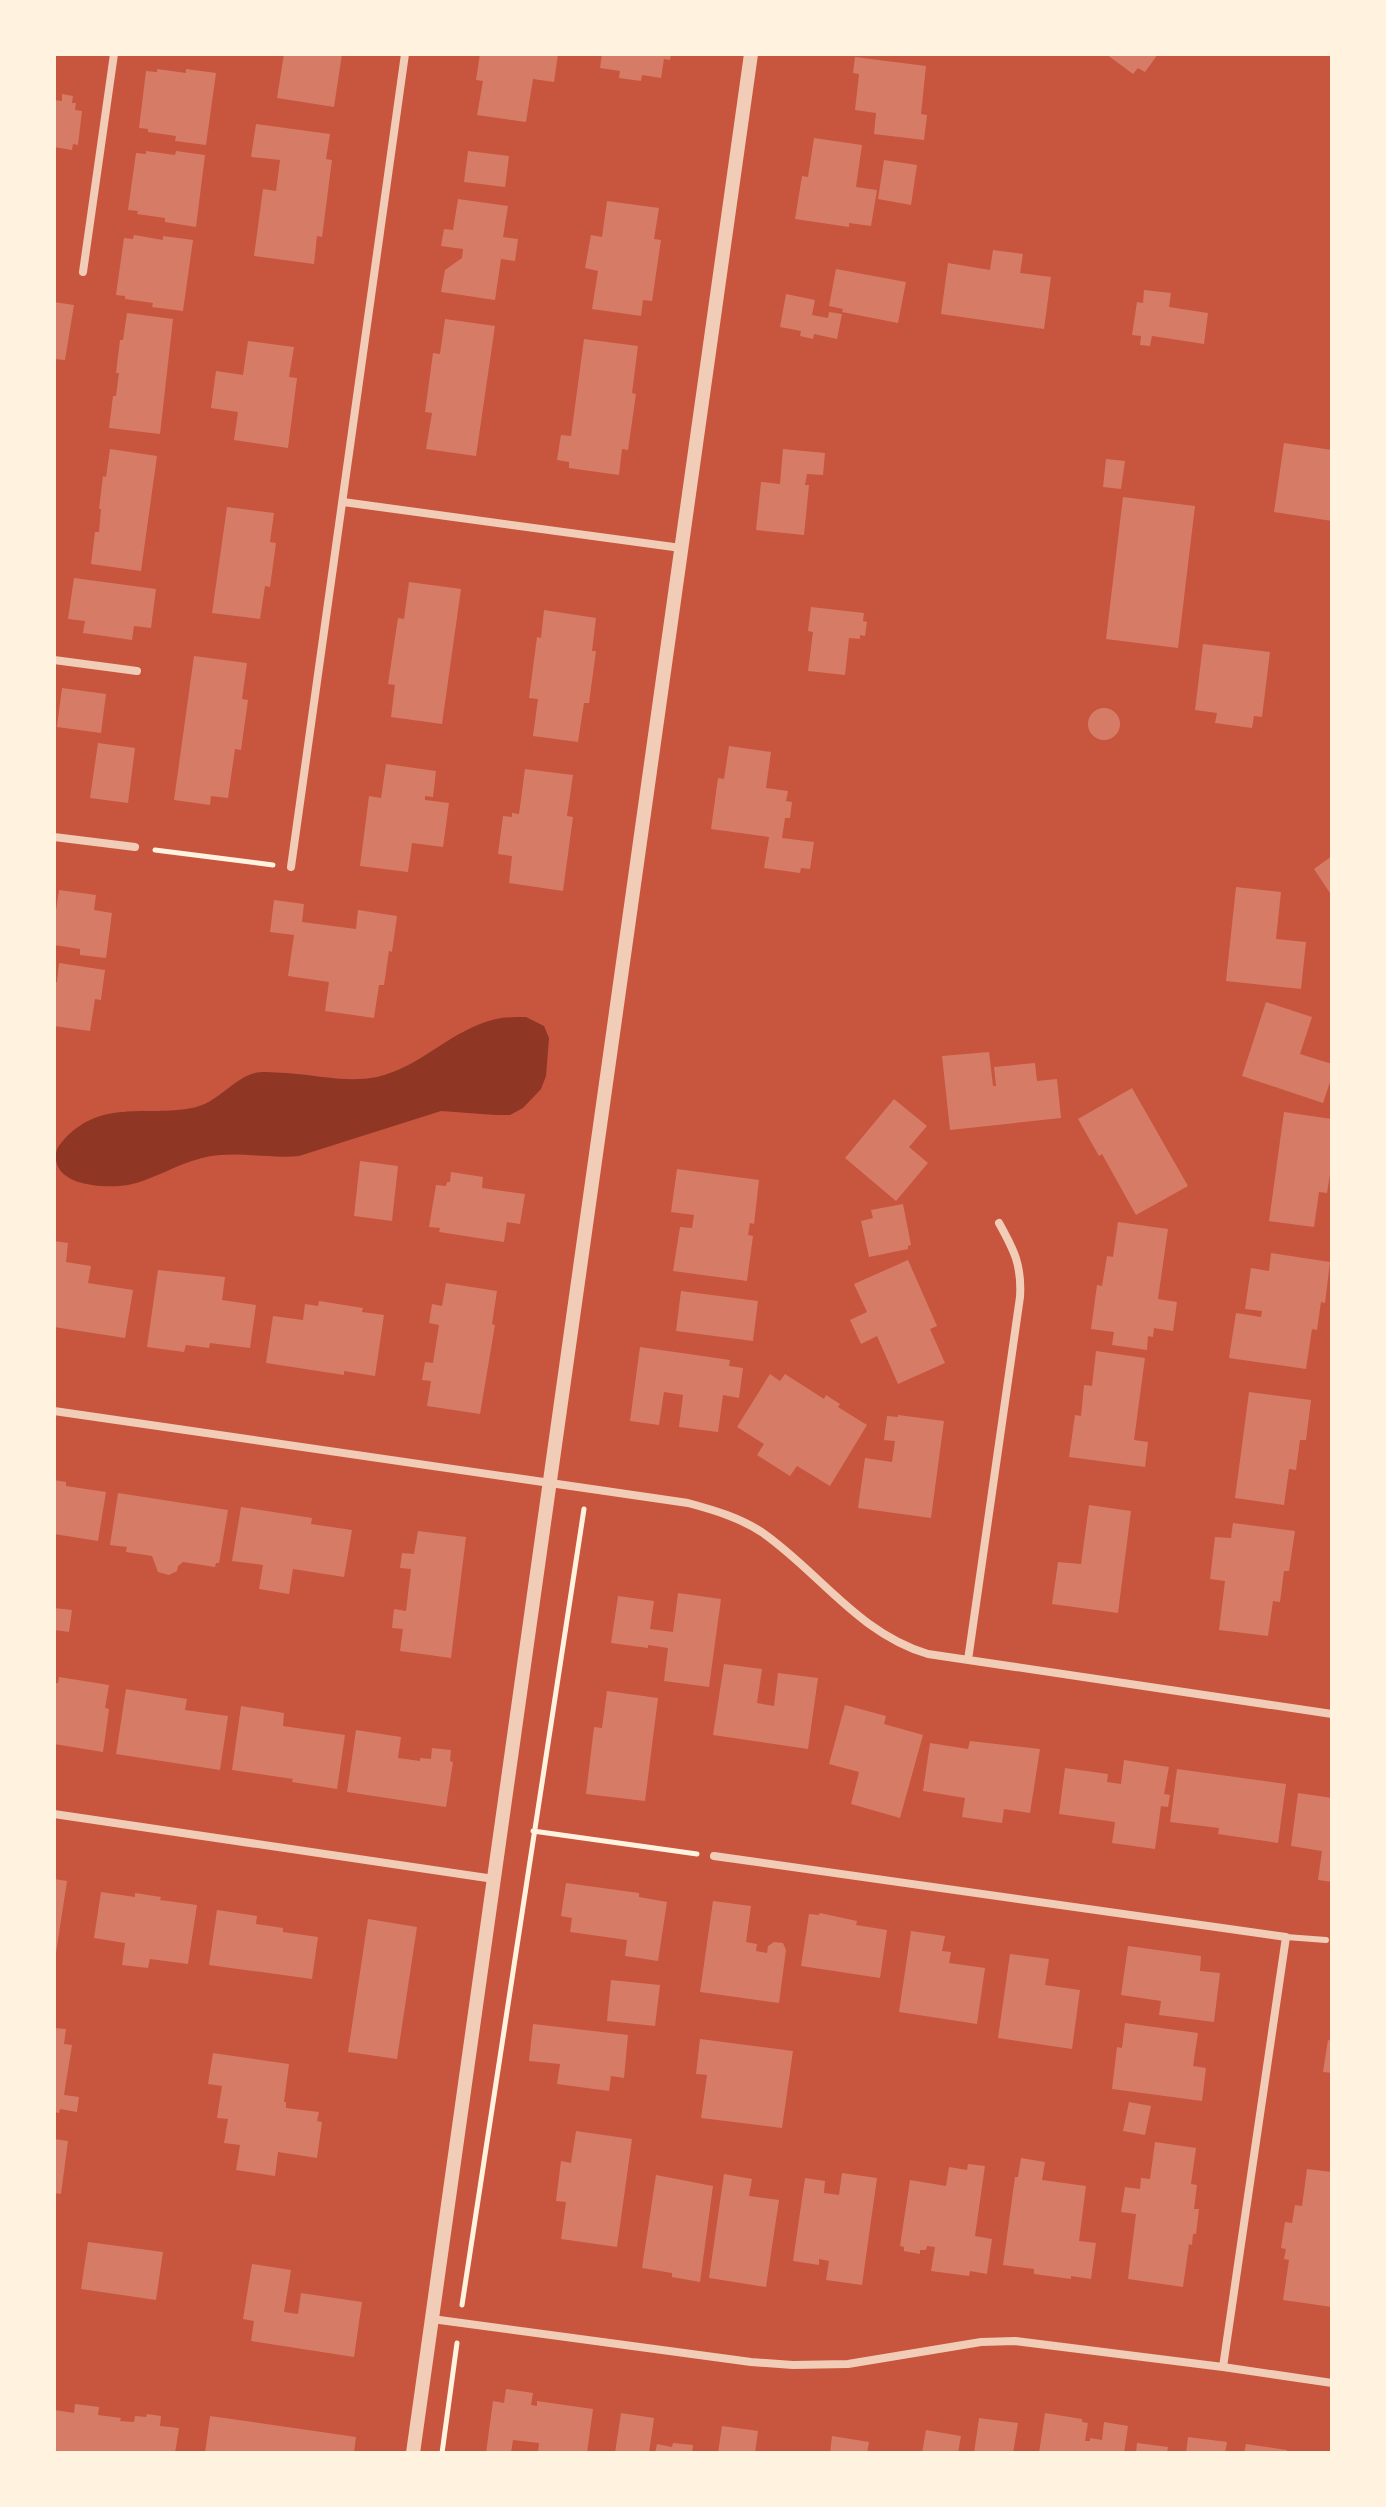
<svg xmlns="http://www.w3.org/2000/svg" width="1386" height="2507" font-family="Karla,sans-serif">
<style>
.water{fill:#8f3625}
.building{fill:#d67c66}
.lines{fill:none;stroke-linecap:round;stroke-linejoin:round}
.path{stroke:#fff3e0;stroke-width:5}
.service{stroke:#f1ccb7;stroke-width:6}
.minor{stroke:#f1ccb7;stroke-width:8}
.tertiary{stroke:#f1ccb7;stroke-width:14}
</style>
<rect width="100%" height="100%" fill="#c8553d"/>
<path class="water" d="M526,1017L544,1026L549,1038L546,1076L541,1089L523,1108L510,1115H495L441,1111L299,1156C266,1159 234,1150 202,1158C177,1164 153,1180 128,1185C108,1188 64,1187 57,1164C54,1156 56,1148 62,1142C99,1098 145,1117 192,1108C217,1104 232,1079 255,1073C264,1071 277,1073 286,1073C316,1075 347,1083 377,1077C421,1067 452,1029 496,1019C506,1017 517,1017 526,1017Z"/>
<path class="building" d="M284,54H342L334,107L277,98Z
M480,54H558L554,82L533,79L526,122L477,115L483,81L476,80Z
M602,54H671L670,60L664,59L661,78L642,75L641,81L619,78L620,71L600,68Z
M1106,54H1158L1145,72L1138,68L1133,74Z
M855,57L926,66L921,114L927,115L924,140L874,134L876,113L855,110L859,74L853,73Z
M157,69L186,73V69L216,73L206,145L175,141L176,136L148,132V129L139,128L146,71L157,72Z
M62,94L73,96L72,103H76L75,110L82,111L78,145L73,144L72,150L54,147V100L62,101Z
M256,124L330,134L326,159L332,160L322,237L317,236L314,264L254,256L263,189L276,191L280,160L251,157Z
M814,138L862,145L856,187L877,190L871,226L849,223V227L795,219L802,176L808,177Z
M146,151L175,155L176,151L205,155L196,227L165,222V218L137,214L138,211L128,210L136,153L146,154Z
M468,151L509,156L505,187L464,182Z
M884,160L917,165L911,205L878,199Z
M458,199L508,206L503,237L518,239L515,261L501,259L495,300L441,292L445,270L462,258L463,249L441,246L444,229L453,230Z
M607,201L659,208L654,239L661,240L652,301L643,300L641,316L592,309L598,271L585,268L591,235L602,237Z
M134,235L163,240V236L193,240L183,311L152,307L153,303L125,299V296L116,295L124,238L133,239Z
M993,250L1023,254L1020,273L1051,277L1044,329L941,314L948,263L990,270Z
M836,269L906,282L898,323L842,312L843,309L829,306Z
M1144,290L1171,293L1169,307L1208,313L1204,344L1152,336L1150,346L1140,345L1141,336L1132,335L1137,302L1143,303Z
M786,294L815,300L812,315L828,318L829,312L842,314L837,339L814,334L813,339L800,336L801,331L780,327Z
M54,302L74,305L65,360L54,359Z
M127,313L173,319L160,434L109,428L113,396H116L119,373H116L120,340H123Z
M445,319L495,326L476,456L426,449L432,413L425,412L433,353L440,354Z
M584,339L638,346L632,393L636,394L628,450L622,449L619,475L569,468V462L557,460L561,435L571,436Z
M248,341L294,347L289,377L297,378L288,448L234,440L238,412L211,408L216,371L243,375Z
M1284,443L1332,450V521L1274,512Z
M110,449L157,456L141,571L91,564L95,532H99L101,509H99L103,476L106,477Z
M783,449L825,453L823,475L807,474L805,485H809L804,535L756,530L761,482L780,484Z
M1106,459L1125,461L1121,489L1103,487Z
M1123,497L1195,506L1178,648L1106,639Z
M227,507L274,513L270,542L276,543L270,587L265,586L260,619L212,613Z
M74,578L156,589L151,628L134,626L132,640L83,633L85,621L68,619Z
M409,582L461,589L442,724L391,717L395,685L388,684L398,618L404,619Z
M811,607L864,613L863,621L867,622L865,636L860,635V639L849,638L845,675L808,671L813,632L808,631Z
M544,610L596,618L592,651H596L589,703H584L578,742L533,736L538,699L529,698L537,637L541,638Z
M1203,644L1270,652L1262,717L1254,716L1252,728L1215,723L1217,713L1195,710Z
M194,656L247,663L242,699L248,700L241,750L235,749L228,798L211,796L210,805L174,800Z
M62,688L106,694L101,733L57,727Z
M1088 724a16 16 0 1 1 32 0a16 16 0 1 1-32 0Z
M98,743L135,748L128,803L90,798Z
M729,746L771,752L766,788L788,791L786,801L792,802L790,818H785L782,838L814,842L810,869L801,868L800,873L764,868L769,837L711,829L718,778L724,779Z
M386,764L436,771L433,797L425,796V800L449,803L443,847L412,843L408,872L360,866L369,796L381,798Z
M525,769L573,775L567,816L573,817L563,891L509,883L512,856L498,854L503,816L512,817V813L519,814Z
M1332,856V896L1314,869Z
M1236,887L1281,892L1276,939L1306,942L1301,989L1226,981Z
M59,890L96,895L94,910L112,913L106,958L80,955V949L54,945V924Z
M274,900L304,904L302,922L356,929L358,910L397,916L392,952L389,951L384,985H379L374,1018L325,1011L329,982L288,976L294,935L270,932Z
M59,963L105,970L101,1000L95,999L90,1031L54,1026V982H57Z
M1266,1002L1312,1017L1300,1054L1332,1064V1076L1323,1103L1242,1076Z
M989,1052L993,1086H996L994,1067L1035,1063L1037,1081L1057,1079L1061,1118L950,1130L942,1056Z
M1132,1088L1188,1186L1136,1215L1102,1154L1099,1156L1078,1119Z
M894,1099L927,1126L909,1147L928,1163L896,1201L845,1158Z
M1284,1112L1332,1119V1162L1327,1193L1319,1192L1314,1227L1269,1221Z
M360,1161L398,1166L392,1221L354,1216Z
M677,1169L759,1180L754,1224L750,1223L748,1235L753,1236L747,1281L673,1271L680,1227L692,1228L694,1215L671,1212Z
M451,1172L483,1177L482,1188L525,1194L520,1224L507,1222L504,1242L439,1232L440,1228L429,1227L436,1185L446,1186L447,1182H450Z
M903,1204L911,1245L908,1246V1249L869,1257L861,1221L873,1218L871,1210Z
M1118,1222L1168,1229L1158,1299L1177,1302L1173,1331L1154,1328L1153,1337L1148,1336L1147,1350L1112,1345L1114,1332L1091,1329L1097,1285L1102,1286L1107,1256L1113,1257Z
M54,1241L68,1243L66,1262L91,1266L88,1283L133,1290L125,1338L54,1327Z
M1271,1253L1330,1262L1325,1303L1321,1302L1317,1330L1312,1329L1306,1369L1229,1358L1236,1313L1261,1317L1262,1311L1245,1309L1251,1268L1269,1271Z
M908,1260L937,1326L930,1329L945,1363L898,1384L877,1336L861,1344L850,1320L867,1312L854,1284Z
M158,1270L225,1277L222,1300L256,1305L250,1348L210,1343L209,1348L186,1345L184,1352L147,1347Z
M446,1283L497,1291L492,1324L495,1325L480,1414L427,1406L431,1381L422,1380L425,1362L433,1363L439,1325L429,1323L432,1304L442,1306Z
M681,1291L758,1301L753,1341L676,1331Z
M319,1301L363,1308L362,1312L384,1315L375,1376L344,1371V1375L266,1363L273,1316L303,1320L305,1304L318,1306Z
M640,1347L730,1360L729,1366L743,1368L739,1398L723,1395L718,1432L679,1427L683,1395L664,1392L659,1425L630,1421Z
M1096,1351L1145,1358L1134,1440L1148,1442L1145,1467L1069,1457L1075,1415L1081,1416L1084,1385L1092,1386Z
M770,1374L780,1381L785,1374L824,1399L826,1395L840,1404L838,1407L867,1425L830,1486L797,1466L790,1476L757,1455L764,1444L737,1427Z
M1249,1392L1311,1400L1306,1440H1300L1296,1470L1289,1469L1284,1505L1235,1498Z
M898,1415L944,1421L931,1518L858,1508L865,1458L892,1462L895,1441L884,1440L887,1416L898,1417Z
M54,1480L66,1482V1486L106,1492L98,1541L54,1534Z
M118,1493L228,1510L219,1563H216L215,1567L183,1562L178,1566L177,1571L169,1575L158,1572L152,1556L126,1552L127,1547L110,1545Z
M1089,1505L1131,1511L1118,1613L1052,1604L1058,1562L1081,1564Z
M241,1507L312,1518L311,1524L352,1530L344,1577L293,1569L289,1594L259,1589L263,1565L232,1561Z
M1233,1523L1295,1531L1289,1571H1284L1280,1602L1273,1601L1268,1636L1219,1630L1225,1581L1210,1579L1215,1537L1231,1538Z
M418,1531L466,1537L451,1658L400,1651L403,1629L392,1628L394,1609L406,1611L411,1569L400,1568L402,1553L414,1554Z
M678,1593L721,1599L709,1687L664,1681L668,1648L648,1645V1648L611,1643L618,1596L654,1601L650,1629L673,1632Z
M54,1608L72,1610L69,1632L54,1630Z
M724,1664L762,1669L757,1703L774,1706L778,1673L818,1678L808,1749L713,1735Z
M59,1677L109,1685L105,1708L109,1709L103,1752L54,1744V1683H58Z
M126,1689L187,1699L185,1710L228,1716L220,1770L116,1754Z
M607,1691L658,1698L645,1801L586,1794L594,1727L602,1728Z
M845,1705L886,1716L884,1724L923,1735L900,1818L851,1804L859,1772L829,1764Z
M241,1706L284,1713L283,1726L345,1735L337,1789L292,1782L293,1779L232,1770Z
M356,1730L401,1737L398,1758L420,1761V1758L431,1759L432,1748L451,1750L450,1761L453,1762L446,1807L347,1792Z
M970,1741L1040,1749L1030,1813L1004,1809L1002,1823L962,1817L965,1798L923,1791L930,1743L968,1749Z
M1124,1760L1169,1767L1164,1794L1170,1795L1168,1807L1161,1806L1155,1849L1112,1843L1115,1822L1059,1814L1065,1768L1108,1774L1107,1782L1121,1784Z
M1177,1769L1286,1784L1278,1843L1218,1834L1219,1828L1170,1822Z
M1298,1793L1332,1798V1882L1318,1880L1322,1851L1291,1846Z
M54,1879L67,1881L56,1953H54Z
M566,1883L639,1893V1897L667,1902L658,1961L625,1956L627,1940L570,1932L572,1918L561,1916Z
M101,1892L135,1897V1893L161,1897L160,1900L197,1905L188,1964L150,1959L148,1968L122,1965L125,1943L94,1938Z
M713,1901L751,1906L746,1942L757,1944L756,1951L767,1953L768,1946L774,1942L783,1943L786,1950L779,2003L700,1992Z
M217,1910L257,1916L256,1924L283,1928V1932L318,1937L312,1979L209,1965Z
M820,1913L857,1921L856,1925L887,1930L880,1978L801,1966L809,1914L819,1915Z
M368,1919L417,1927L397,2059L348,2052Z
M911,1931L945,1936L942,1951L951,1952L949,1963L985,1968L977,2024L899,2012Z
M1128,1946L1201,1956L1200,1971L1220,1973L1214,2022L1159,2015L1161,2001L1121,1995Z
M1010,1954L1049,1959L1045,1985L1080,1990L1072,2049L998,2038Z
M611,1980L660,1985L655,2026L607,2021Z
M1125,2023L1198,2033L1193,2066L1206,2068L1202,2101L1112,2089L1117,2047L1122,2048Z
M533,2024L628,2035L624,2078L611,2076L609,2091L557,2084L560,2064L529,2061Z
M54,2028L66,2029L64,2044L72,2045L64,2095L79,2097L77,2112L60,2109L59,2113L54,2112Z
M700,2039L793,2051L782,2128L701,2118L707,2075L696,2074Z
M1328,2040L1332,2041V2073L1323,2072Z
M213,2053L289,2064L284,2102H286V2108L319,2112L317,2121L322,2122L317,2158L278,2152L275,2176L236,2170L240,2145L224,2143L228,2119L217,2118L222,2086L208,2084Z
M1129,2102L1151,2106L1145,2135L1123,2131Z
M576,2131L632,2139L617,2247L561,2239L566,2202L556,2201L561,2161L571,2163Z
M54,2139L68,2141L61,2194L54,2193Z
M1155,2142L1196,2148L1191,2184L1197,2185L1194,2209H1199L1196,2234H1193L1192,2245L1189,2244L1183,2287L1128,2279L1136,2214L1121,2212L1125,2187L1140,2189L1141,2178L1150,2179Z
M1021,2158L1045,2162L1042,2180L1086,2186L1079,2241L1096,2243L1091,2279L1071,2276V2279L1034,2274V2269L1003,2265L1015,2177H1018Z
M968,2164L985,2166L975,2236L992,2239L987,2274L970,2271L969,2276L931,2271L935,2247L927,2246L926,2250H920V2254L904,2251V2247L900,2246L910,2180L946,2186L949,2167L967,2170Z
M1307,2169L1332,2172V2307L1283,2300L1289,2260L1284,2259L1286,2249L1281,2248L1285,2222L1292,2223L1295,2205L1302,2206Z
M842,2173L877,2178L862,2285L826,2280L829,2261L819,2259V2265L793,2261L805,2178L825,2181L824,2193L839,2195Z
M724,2174L752,2179L749,2196L779,2200L766,2287L709,2278Z
M656,2175L713,2186L700,2282L672,2277V2273L642,2268Z
M88,2242L163,2252L156,2300L81,2289Z
M252,2264L291,2270L284,2312L298,2314L301,2293L362,2302L354,2357L251,2341L254,2321L243,2319Z
M506,2389L533,2393L531,2405L537,2406V2401L593,2409L587,2453H538L539,2443L513,2440L511,2453H486L493,2401L504,2403Z
M75,2404L99,2407L98,2415L121,2418L120,2421L134,2422L135,2416L146,2417L147,2414L161,2416L160,2426L179,2428L175,2453H54L55,2410L74,2413Z
M621,2413L654,2418L649,2453H615Z
M1045,2413L1082,2419V2422L1088,2423L1085,2441H1090V2438L1102,2440L1104,2422L1128,2426L1124,2453H1039Z
M210,2416L356,2437L354,2453H205Z
M979,2418L1018,2423L1013,2453H974Z
M722,2426L758,2431L755,2453H718Z
M926,2430L961,2436L958,2453H922Z
M832,2436L869,2442L867,2453H830Z
M1188,2437L1227,2442L1225,2453H1186Z
M673,2443L693,2445L692,2453H655L657,2444L672,2447Z
M1137,2443L1168,2447L1167,2453H1136Z
M1246,2444L1287,2450V2453H1244Z"/>
<g class="lines">
<path class="path" d="M155,850L273,865
M533,1831L697,1854
M462,2305L584,1509
M442,2453L457,2343"/>
<path class="service" d="M1286,1937L1326,1940"/>
<path class="minor" d="M83,272L114,54
M343,502L681,548
M54,660L137,671
M54,837L135,847
M291,867L405,54
M54,1411L688,1503C714,1510 741,1518 763,1533C820,1573 858,1633 928,1654L1332,1714
M968,1660L1020,1297C1022,1265 1014,1250 999,1223
M54,1814L494,1879
M714,1856L1286,1937L1223,2367
M432,2319L751,2362L793,2365L848,2364L981,2342L1015,2341L1223,2367L1332,2383"/>
<path class="tertiary" d="M413,2453L751,54"/>
</g>
<rect width="1386" height="2507" fill="none" stroke="#fff3e0" stroke-width="112"/>
</svg>
